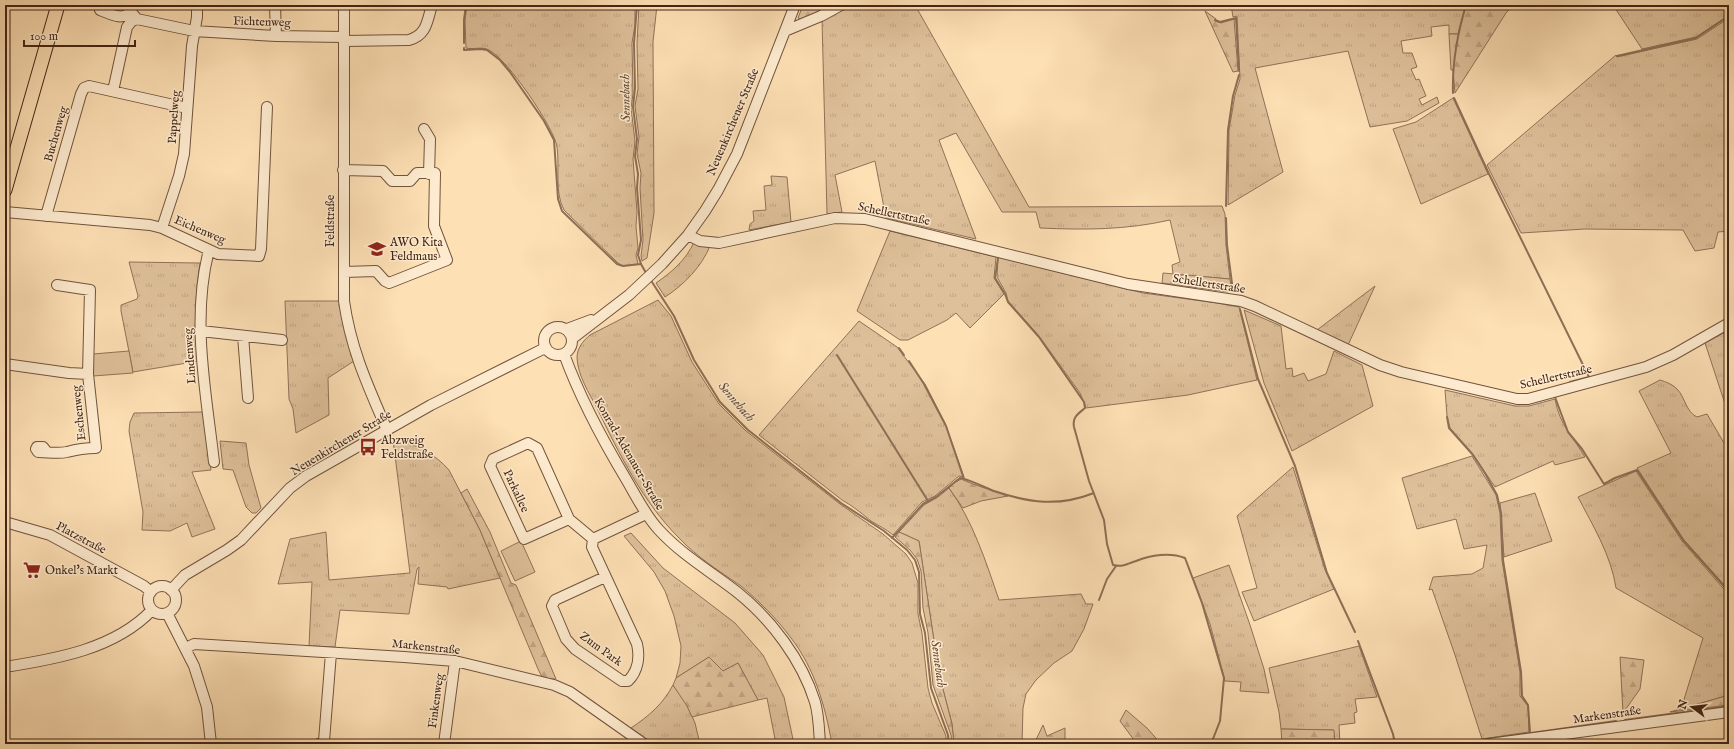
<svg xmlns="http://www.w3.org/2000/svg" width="1734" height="749" font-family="'IM FELL English',serif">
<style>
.grass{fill:url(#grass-tufts);stroke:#907258}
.forest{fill:url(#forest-firs);stroke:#907258}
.park{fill:#dec09a;stroke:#907258}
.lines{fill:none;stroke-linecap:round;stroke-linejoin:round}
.stream{stroke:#8c6f55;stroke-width:2}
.minor-casing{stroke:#71543d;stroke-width:12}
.major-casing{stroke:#422515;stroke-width:15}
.minor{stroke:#feebcf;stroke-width:10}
.major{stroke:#fee0b5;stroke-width:13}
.labels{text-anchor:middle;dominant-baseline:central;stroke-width:3;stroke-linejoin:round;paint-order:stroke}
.street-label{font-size:12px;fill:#422515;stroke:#feebcf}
.poi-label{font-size:12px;fill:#422515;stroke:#feebcf;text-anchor:start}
.water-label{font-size:13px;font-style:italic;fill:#674a35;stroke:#feebcf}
</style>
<defs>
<pattern id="grass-tufts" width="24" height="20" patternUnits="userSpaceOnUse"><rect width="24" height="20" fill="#dec09a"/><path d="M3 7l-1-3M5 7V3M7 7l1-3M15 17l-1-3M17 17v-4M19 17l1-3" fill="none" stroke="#c0a584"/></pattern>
<pattern id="forest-firs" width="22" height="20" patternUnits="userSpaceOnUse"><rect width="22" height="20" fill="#dec09a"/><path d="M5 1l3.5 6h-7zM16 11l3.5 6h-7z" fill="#c0a584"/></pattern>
</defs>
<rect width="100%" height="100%" fill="#fee0b5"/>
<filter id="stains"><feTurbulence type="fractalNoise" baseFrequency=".005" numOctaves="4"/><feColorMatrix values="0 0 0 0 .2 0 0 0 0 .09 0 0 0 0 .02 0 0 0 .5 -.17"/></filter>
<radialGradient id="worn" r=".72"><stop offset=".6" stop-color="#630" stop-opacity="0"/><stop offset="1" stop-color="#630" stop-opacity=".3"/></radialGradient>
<path class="grass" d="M467,5H635V25L632,43L633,94L631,108L635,141L633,159L637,212L636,226L638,248L636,255L638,264L623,266L618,263L564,210C554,191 560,168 557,147C554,127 507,59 489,50C481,46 474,50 466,48L465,20Z
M639,5H657L653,42L654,213L647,258L642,261L641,256L643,240L640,188L641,173L637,154L639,137L635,106L638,89L637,43Z
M849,5H915L1029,207L1222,206L1225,214L1226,245L1230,279L1173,274L1172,265L1180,262L1170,220C1126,230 1085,230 1040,228L1036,212H1002L956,133L939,140L976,239L886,218L875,161L835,175L842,212L827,214L822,20Z
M1231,5H1466L1458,34H1449V25L1431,27L1432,36L1401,41L1403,53H1412L1417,67L1411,69L1416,80L1419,79L1426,96L1419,99L1422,105L1437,97L1439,103L1407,121L1370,127L1348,51L1255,68L1283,172L1228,205L1229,130L1235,95L1240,79L1237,16L1233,17Z
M1613,5H1729V15L1696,37L1642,49Z
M1729,18V231L1718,232L1714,248L1695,251L1683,230L1585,229L1521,233L1487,165L1616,55L1617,57L1697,39Z
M1453,98L1488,174L1421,204L1393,129L1416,122Z
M771,176L787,177L791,222L749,230L750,224L754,221L753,211L766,210L764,186L772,185Z
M890,231L996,257L994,278L1004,294L970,328L956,313L947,320L908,340H900L857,311Z
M694,242L710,246C702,266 684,285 665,297L656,283C672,272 686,260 694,242Z
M998,257L1143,293L1217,303L1239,307L1257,380L1188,395L1086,408L1080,393L1039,336L1008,301L1006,293L997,277Z
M129,262L200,263C195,296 194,328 199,361L133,372L121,311V305L137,299L138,296Z
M1375,286L1348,345L1317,330Z
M658,300L671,316L692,362L719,404L746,431L840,504L883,534L906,554L912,563L918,583V614L922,633L928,688L932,703L946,736V744H832C825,706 815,669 791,638C777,619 759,601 741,586C719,571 697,557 679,538C643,502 619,454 597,408C589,393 578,376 577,358C577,348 583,341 590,335Z
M285,301H341L354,361L328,378L329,415L296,433L293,409L289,399Z
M1244,310L1281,326L1286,369L1292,368L1293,377L1304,373L1308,381L1326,374L1334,351L1362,365L1373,406L1292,451L1264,383Z
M859,321L897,347L925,384L945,423L964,477L959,476L935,496L922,502L893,535C886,529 879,526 871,521C861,513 853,506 842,500L759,435Z
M1729,330V416L1705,343Z
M1660,380C1666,382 1672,384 1677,389C1685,397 1686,412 1697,417L1707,414L1724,443L1729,442V590L1684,540L1637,468L1671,453L1639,391Z
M1445,390L1515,406H1529L1555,399C1560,426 1572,435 1585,457L1555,465L1553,461L1495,487L1473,454L1450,428L1447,416Z
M203,412L211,470L192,472L215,529L192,537L187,523L170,531L142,530L143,512L129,431L130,422L134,413Z
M397,439C417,445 435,454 449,470L480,530L500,578L448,589L447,587L418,584L419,567L417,569L409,614L340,610L335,647L309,646L312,582L278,584L290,539L326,532L329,580L410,573L393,440Z
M220,441L246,443L249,465L261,508L256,513H252L246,507L233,470L223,469Z
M1472,456L1496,495L1500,513L1502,560L1520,672V696L1528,706L1529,732L1482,739L1455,655L1432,589L1429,590L1433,577L1472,574L1483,568L1487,545L1464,549L1456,519L1417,529L1402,478Z
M1293,467L1325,570L1334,589L1254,621L1242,592L1257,588L1237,516Z
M1636,471L1682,541L1729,595V695L1681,709L1703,638L1616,588C1611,555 1593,526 1578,497Z
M949,488C973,521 986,562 999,600L1081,594L1086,604H1093L1084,629L1072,651L1054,663L1036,680L1026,694L1023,708L1022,744H954L952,724L939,674L919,541L899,532L924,505L938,497Z
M1535,493L1552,541L1504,557L1500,503Z
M631,533L663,568L735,623L763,655L784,697L794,744H776L767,698L758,700L738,663L723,671L709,657L676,678L680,663L681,646L674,616L665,591L654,572L624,536Z
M1229,565L1250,625L1264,669L1269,693L1240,691L1241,682L1225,681L1210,624L1193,578Z
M1359,646L1377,697L1355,699L1357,712L1354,713L1355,723L1339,725L1340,744H1335L1333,730L1281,729L1279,712L1269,668Z
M673,685L687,705L695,723L700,744H653L631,728C649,716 663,704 673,685Z"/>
<path class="forest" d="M803,5H834L802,20L798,18Z
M1466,5H1513L1506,13L1455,93L1453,70H1451L1449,34H1458Z
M1205,11L1216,19L1215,21L1221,23L1234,19L1238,71L1233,72Z
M1163,273L1230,279L1231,288L1228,292L1162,283Z
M961,479L973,484L1008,496L981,501L963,508L949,488L954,483Z
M467,489L490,532L511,583L516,585L556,679H543L538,669L480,530L461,493Z
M899,532L919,541L939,674L952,724L954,744H952L951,735L933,685L928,633L923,608L921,571L917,559L910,550L895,537Z
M709,657L723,671L738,663L758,700L692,717L687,706L673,685L676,678Z
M1620,657L1644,660L1640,689L1623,713Z
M1729,695V705L1670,712Z
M1126,710L1147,728L1161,744H1137L1120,721Z
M1043,725L1047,736L1065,728V744H1034Z
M1281,729L1334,730L1335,744H1282Z"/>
<path class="park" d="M129,351L133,373L93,376V354Z
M521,541L535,572L515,581L501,551Z"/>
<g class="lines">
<path class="stream" d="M637,5L634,43L635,88L633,107L637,139L635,156L638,174L637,188L641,240L638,255L641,264L646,273
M1215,20L1220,22L1236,18L1239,71
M464,43V20L466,5
M464,48V50L481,49L487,50L500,60L510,72L544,121L554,140L558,199L562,211L617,264L623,266L641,264
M1617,56L1696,38L1729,16
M1453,93C1452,62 1457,35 1466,5
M1454,98L1489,174L1589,377L1570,382
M1226,206L1228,130L1233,96L1239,75
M1226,218L1227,245L1233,291
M998,258L995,278L1005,294L1008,302L1039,337L1084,402L1085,408C1078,414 1072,417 1074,427L1089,481L1104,520L1107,544L1113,565C1125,567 1126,564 1136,561C1151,555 1170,552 1185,558L1202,603L1224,678L1220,721L1211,744
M650,279L674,316L694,360L720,402L748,430L841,503L884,531L907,550L915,560L919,572L920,614L925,633L931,688L948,735L949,744
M1240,309L1258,379L1295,466L1327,573L1355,632
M899,348L904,355
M837,355L928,501
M909,361L924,384L946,426L964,479
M1555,397L1568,432L1582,449L1604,484L1615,478L1637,470L1683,540L1729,592
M1447,417L1449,428L1473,455L1486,475L1497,495L1501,513L1503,560L1521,672L1522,696L1528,705L1530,733
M892,538L923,504L936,497L960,478C966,478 986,488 994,491C1030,503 1058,507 1094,493
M1099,600L1107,579L1116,566
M1358,641L1393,734L1395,744
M1625,720L1729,706
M1452,744L1616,721"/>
<g class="minor-casing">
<path id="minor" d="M133,5L131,12L137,19L194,31L276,36L344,37
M275,5L276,36
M344,5V301C351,350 368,386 387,430
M100,10C111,14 121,21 131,12
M785,31L821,16L841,5
M344,41L409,40C427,35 427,21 432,5
M113,91L127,27L132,21L137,19
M424,129L430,139L429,174
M343,170L383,171L392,181H410L417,173H435L434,226L447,260L389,283L385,281L376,271L344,272
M5,212L150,225L162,228L218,254L259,256L261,249L267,107
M46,216L81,94L84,88L89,86L187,108
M162,228L179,176L184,154L192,46L197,17V5
M688,235L700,241L719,243L835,218L865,219L1128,284L1241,301L1255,306L1380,365L1401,372L1517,399H1528L1646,367L1673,355L1729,323
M209,250C191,319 206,392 214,462
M544 341a14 14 0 1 1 28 0a14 14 0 1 1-28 0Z
M567,329L591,320
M201,331L282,340
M243,336L248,398
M573,338L629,295L662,264L688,235L705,211L718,190L737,154L795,5
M564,354C580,398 602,439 626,479C636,496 645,515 659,530C682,555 710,571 737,592C771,619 802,660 815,702C819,716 819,730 820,744
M5,364L69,373L88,374
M47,452L43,447H37L36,449L38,452C48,452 58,454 67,452C78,449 85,448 96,448L88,374L90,290L57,285
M569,519L524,539L490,466L493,459L528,443L537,448L569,519L593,539
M5,522L50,535L144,586L151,592
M593,539L592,547L637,644C640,657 638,671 628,681H622L575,649L566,639L552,606L555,600L605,577
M593,539L646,514
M148 600a14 14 0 1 1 28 0a14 14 0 1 1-28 0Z
M171,590L185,575L227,550L241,540L290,488L306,476L431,405L545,348
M167,613L194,666L207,707L211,744
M186,648L194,644L404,657L455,661L554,685L570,692L644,744
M5,667C56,659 115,649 152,610
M319,744L324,741L331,653
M444,744L455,661
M1489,744L1729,712"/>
</g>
<g class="major-casing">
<path id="major" d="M5,190L58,5"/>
</g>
<use href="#minor" class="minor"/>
<use href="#major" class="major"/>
</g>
<defs>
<g id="school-bare" transform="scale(1.38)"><path d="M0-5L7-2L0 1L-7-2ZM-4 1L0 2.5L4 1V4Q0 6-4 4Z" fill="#8f2418" stroke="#feebcf" stroke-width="2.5" paint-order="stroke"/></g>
<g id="bus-bare" transform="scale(1.38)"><path d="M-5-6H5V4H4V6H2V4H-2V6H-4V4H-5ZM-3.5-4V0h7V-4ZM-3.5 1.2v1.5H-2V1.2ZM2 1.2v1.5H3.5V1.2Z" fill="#8f2418" stroke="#feebcf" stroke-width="2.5" paint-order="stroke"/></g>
<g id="supermarket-bare" transform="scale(1.38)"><path d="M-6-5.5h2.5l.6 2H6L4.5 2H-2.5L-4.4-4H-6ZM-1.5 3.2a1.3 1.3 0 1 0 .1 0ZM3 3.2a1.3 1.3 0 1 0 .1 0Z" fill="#8f2418" stroke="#feebcf" stroke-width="2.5" paint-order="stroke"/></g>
</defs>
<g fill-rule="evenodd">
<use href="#school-bare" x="377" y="249"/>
<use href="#bus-bare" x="368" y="447"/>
<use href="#supermarket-bare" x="32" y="570"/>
</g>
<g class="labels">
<g class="street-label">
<text transform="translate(262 22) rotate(2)">Fichtenweg</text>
<text transform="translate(174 117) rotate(-86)">Pappelweg</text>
<text transform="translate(733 122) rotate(-67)">Neuenkirchener Straße</text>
<text transform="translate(56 134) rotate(-74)">Buchenweg</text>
<text transform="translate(894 214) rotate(12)">Schellertstraße</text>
<text transform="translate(330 221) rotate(-90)">Feldstraße</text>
<text transform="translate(200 230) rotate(23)">Eichenweg</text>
<text transform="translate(1209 284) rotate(9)">Schellertstraße</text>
<text transform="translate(190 356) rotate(-94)">Lindenweg</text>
<text transform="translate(1556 377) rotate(-13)">Schellertstraße</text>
<text transform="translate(79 413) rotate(-96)">Eschenweg</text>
<text transform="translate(341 443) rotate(-31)">Neuenkirchener Straße</text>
<text transform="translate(629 454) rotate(60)">Konrad-Adenauer-Straße</text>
<text transform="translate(516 491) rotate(65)">Parkallee</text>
<text transform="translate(81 538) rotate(28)">Platzstraße</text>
<text transform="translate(426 647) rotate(6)">Markenstraße</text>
<text transform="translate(601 649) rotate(36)">Zum Park</text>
<text transform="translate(436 701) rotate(-82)">Finkenweg</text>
<text transform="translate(1607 715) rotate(-8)">Markenstraße</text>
</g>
<g class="poi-label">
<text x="390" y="242">AWO Kita<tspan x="390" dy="14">Feldmaus</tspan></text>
<text x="381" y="440">Abzweig<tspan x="381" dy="14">Feldstraße</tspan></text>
<text x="45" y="570">Onkel's Markt</text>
</g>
<g class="water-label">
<text transform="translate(626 98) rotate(-91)">Sennebach</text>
<text transform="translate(736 402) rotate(49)">Sennebach</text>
<text transform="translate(938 664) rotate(82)">Sennebach</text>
</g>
</g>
<rect width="1734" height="749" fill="none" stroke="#fee0b5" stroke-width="20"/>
<rect x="6" y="6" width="1722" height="737" fill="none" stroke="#422515" stroke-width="2"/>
<rect x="10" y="10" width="1714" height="729" fill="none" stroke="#422515"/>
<g transform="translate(1692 707) rotate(285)" stroke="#feebcf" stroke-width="3" paint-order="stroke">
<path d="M0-3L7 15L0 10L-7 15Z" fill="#422515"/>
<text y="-6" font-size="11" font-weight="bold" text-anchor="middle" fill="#422515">N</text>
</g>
<path d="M24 40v6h111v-6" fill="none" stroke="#422515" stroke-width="2"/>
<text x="30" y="40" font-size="12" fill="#422515" stroke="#feebcf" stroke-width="3" paint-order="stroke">100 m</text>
<rect width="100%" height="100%" filter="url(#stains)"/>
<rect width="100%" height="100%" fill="url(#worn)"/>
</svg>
